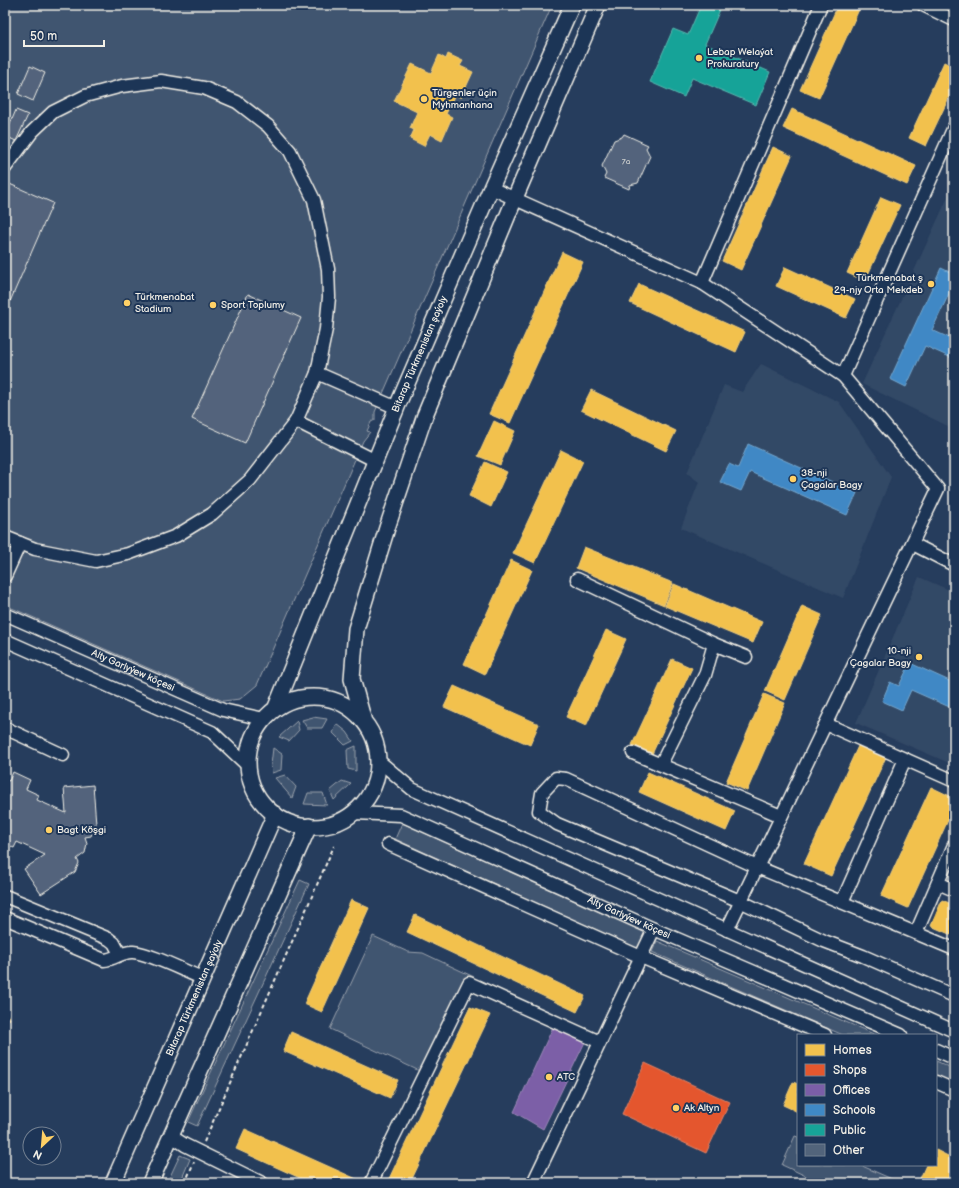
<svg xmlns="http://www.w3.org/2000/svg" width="959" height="1188" font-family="'Balsamiq Sans',sans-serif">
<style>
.built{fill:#334966}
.green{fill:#40546f;stroke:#9aa2ac}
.homes{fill:#f2c14e;stroke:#f3cf7c}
.shops{fill:#e4572e;stroke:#e98566}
.offices{fill:#7b5ea7;stroke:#9f8aba}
.schools{fill:#3f88c5;stroke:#75a8d0}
.public{fill:#17a398;stroke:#59bab0}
.building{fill:#52647b;stroke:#f4f1e8}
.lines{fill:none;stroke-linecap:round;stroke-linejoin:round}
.minor-casing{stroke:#f4f1e8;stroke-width:15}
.major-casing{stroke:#f4f1e8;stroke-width:18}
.path{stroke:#f4f1e8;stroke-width:2;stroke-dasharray:4 3;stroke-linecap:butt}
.minor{stroke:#1d3557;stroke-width:12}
.major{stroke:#1d3557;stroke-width:15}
.poi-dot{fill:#ffd166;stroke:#1d3557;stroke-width:1.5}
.labels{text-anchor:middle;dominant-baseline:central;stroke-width:4;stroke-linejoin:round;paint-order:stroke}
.number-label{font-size:8px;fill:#cccecd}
.poi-label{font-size:10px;fill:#f4f1e8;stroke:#1d3557;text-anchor:start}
.street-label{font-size:10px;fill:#f4f1e8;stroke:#1d3557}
</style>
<rect width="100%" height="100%" fill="#263d5d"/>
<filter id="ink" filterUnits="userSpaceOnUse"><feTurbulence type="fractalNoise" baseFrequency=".025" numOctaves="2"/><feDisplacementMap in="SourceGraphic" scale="8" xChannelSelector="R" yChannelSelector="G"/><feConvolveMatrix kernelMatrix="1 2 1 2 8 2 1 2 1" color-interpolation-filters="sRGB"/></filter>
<g filter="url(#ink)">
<path class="built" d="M954,184V429L862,384Z
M761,364L839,402L891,477L843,598L681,528L699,482L687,473L724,385L742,392Z
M919,577L954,592V765L856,723Z"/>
<path class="green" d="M5,5H552L375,412V420L371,422L367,431L370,432L363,441L257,685L240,699L223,701L5,605Z
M313,717L327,719L322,728H307L302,720Z
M297,721L299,730L289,741L279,737Z
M337,724L347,732L353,741L345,745L333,733Z
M356,746V771L348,769L347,750Z
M273,748L282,754L281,770L272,773L271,765Z
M285,775L296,787L292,798L275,778Z
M342,781L351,784L334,800L330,791Z
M308,793H323L327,805L304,804Z
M402,823L646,933L639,949L395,839Z
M300,880L309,884L197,1126L188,1122Z
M373,936L408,952L423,953L474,977L428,1075L330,1029Z
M657,941L876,1035H843L652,952Z
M936,1061L954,1069V1083L936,1075Z
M795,1136L798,1137V1165H860L894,1180L893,1183H803L806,1176L782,1165Z
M180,1155L190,1159L180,1183H167Z"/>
<path class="homes" d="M838,5H861L819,98L800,90Z
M448,54L463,61L460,66L473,72L461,98L455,94L446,114L452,117L442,140L430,134L424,146L410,139L414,130L410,128L417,112L394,101L412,64L431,73L439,55L446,59Z
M944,62L954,67V87L926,146L909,138Z
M792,109L916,166L907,185L783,128Z
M773,147L792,156L741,270L722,261Z
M881,197L900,205L865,281L847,273Z
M562,252L583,262L510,423L489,414Z
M785,267L855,299L846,318L776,286Z
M639,284L745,332L736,352L630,303Z
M591,390L676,431L666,451L581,410Z
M494,421L515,431L500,465L478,456Z
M561,450L583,461L535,563L513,553Z
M485,462L507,472L491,507L469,496Z
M584,547L673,583L664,605L576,568Z
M511,560L532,570L485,674L464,664Z
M674,584L762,622L753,643L665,606Z
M802,606L822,615L785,700L765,691Z
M606,630L626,639L586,726L566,717Z
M672,659L692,668L652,754L632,745Z
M454,686L539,724L530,745L444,707Z
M764,694L785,703L747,791L726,782Z
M859,744L886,757L831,876L804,864Z
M648,772L735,811L726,831L639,792Z
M931,787L954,798V807L908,908L881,896Z
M351,900L369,908L322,1012L304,1004Z
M942,900L954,905V936L931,926Z
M415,915L585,996L577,1012L407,932Z
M470,1007L490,1015L410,1183H387Z
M5,1012L10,1019L5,1022Z
M291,1032L398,1080L390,1098L283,1051Z
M793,1082L798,1084V1112L783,1105Z
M245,1129L361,1181L360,1183H311L236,1149Z
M936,1150L954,1159V1183H918L926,1165H936Z"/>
<path class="shops" d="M645,1063L730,1102L706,1153L622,1114Z"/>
<path class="offices" d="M553,1027L585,1042L543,1129L514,1112Z"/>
<path class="schools" d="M941,268L954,274V283L932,330L954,340V359L925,346L906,387L890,379Z
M748,444L857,493L847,515L750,472L741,491L720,482L729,464L738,468Z
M910,663L954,683V709L911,690L902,710L882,701L890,682L899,686Z"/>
<path class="public" d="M701,5H722L705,44L770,72L756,105L692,78L684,97L650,82L673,29L688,35Z"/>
<path class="building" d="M30,66L45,73L33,101L18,94Z
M16,110L28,115L16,141L5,136Z
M624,134L648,145L646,148L650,156L638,183L630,185L629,189L604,178L606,174L602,166L614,140L622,137Z
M5,182L53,203L5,313Z
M248,294L301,318L245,443L192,419Z
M13,772L30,780L26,789L39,795L37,800L66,813L64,788L93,785L96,824L91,836L85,837L87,843L85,853L77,859L79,863L75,872L41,894L24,869L45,855L17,842L14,848L5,844V779L9,781Z"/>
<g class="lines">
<g class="minor-casing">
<g id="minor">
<path d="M923,5L954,20"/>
<path d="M5,168L32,132L53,112L85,96L122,86L161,81L204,88L237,102L268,126L290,151L314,200L328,269L329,297L326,329L317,373L397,408"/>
<path d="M491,188L702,283L843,376L938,489L727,930"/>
<path d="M702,283L821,5"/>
<path d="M843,376L954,127"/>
<path d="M296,421L317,373"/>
<path d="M5,537L35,549L96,561L128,554L176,536L212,514L250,480L296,421L376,461"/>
<path d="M913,544L954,565"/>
<path d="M5,576L20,543"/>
<path d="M577,579L714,644L746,657"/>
<path id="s1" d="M5,614L223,710L264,719"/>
<path d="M5,640L212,732L248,766"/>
<path d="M826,724L954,781"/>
<path d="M5,728L63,755"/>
<path d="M633,753L781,816"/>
<path d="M379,761L412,789L954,1031"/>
<path d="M661,764L705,675L714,644"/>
<path id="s2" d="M354,813L401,815L654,929L901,1035"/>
<path d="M388,844L641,957L825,1035"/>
<path d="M938,883L954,890"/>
<path d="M5,896L109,939L114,943L120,954"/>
<path d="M842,902L905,759"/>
<path d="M5,918L104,960C114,960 122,951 133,952C152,954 184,971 202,978"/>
<path d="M916,933L954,845"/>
<path d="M954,949L757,867L566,779L556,778L542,793L539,811L557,824L740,901L824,941L863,956L954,996"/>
<path d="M936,1050L954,1058"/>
<path d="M936,1082L954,1090"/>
<path d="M171,1136L185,1145L262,1183"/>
<path d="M371,1183L469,983L600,1042"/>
<path d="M533,1183L654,929"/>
</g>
</g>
<g class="major-casing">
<g id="major">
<circle cx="313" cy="762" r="65"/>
<path id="s3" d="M276,707L399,402L491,188L572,5"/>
<path d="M363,718L352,679L356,629L387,528L425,415L515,198L598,5"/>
<path id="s4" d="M113,1183L275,814"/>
<path d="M150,1183L309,826"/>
</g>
</g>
<path class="path" d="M204,1142L334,846
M185,1183L194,1162"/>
<use href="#minor" class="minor"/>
<use href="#major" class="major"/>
</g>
</g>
<g class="poi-dot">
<circle cx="699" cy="58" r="4"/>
<circle cx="424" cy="99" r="4"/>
<circle cx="931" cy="284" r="4"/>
<circle cx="127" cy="303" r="4"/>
<circle cx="213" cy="305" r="4"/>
<circle cx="793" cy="479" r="4"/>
<circle cx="919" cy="657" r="4"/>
<circle cx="49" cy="830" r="4"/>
<circle cx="549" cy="1077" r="4"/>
<circle cx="676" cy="1108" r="4"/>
</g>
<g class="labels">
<g class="number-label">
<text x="626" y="161">7a</text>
</g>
<g class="poi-label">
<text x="707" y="52">Lebap Welaýat<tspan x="707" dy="12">Prokuratury</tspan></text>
<text x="432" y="93">Türgenler üçin<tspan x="432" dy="12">Myhmanhana</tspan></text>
<text x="923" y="278" text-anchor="end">Türkmenabat ş<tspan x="923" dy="12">29-njy Orta Mekdeb</tspan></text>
<text x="135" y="297">Türkmenabat<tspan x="135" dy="12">Stadium</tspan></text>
<text x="221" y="305">Sport Toplumy</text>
<text x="801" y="473">38-nji<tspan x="801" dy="12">Çagalar Bagy</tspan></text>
<text x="911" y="651" text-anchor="end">10-nji<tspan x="911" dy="12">Çagalar Bagy</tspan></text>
<text x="57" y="830">Bagt Köşgi</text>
<text x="557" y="1077">АТС</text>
<text x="684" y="1108">Ak Altyn</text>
</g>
<g class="street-label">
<text stroke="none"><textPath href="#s3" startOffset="381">Bitarap Türkmenistan şaýoly</textPath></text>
<text stroke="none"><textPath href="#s1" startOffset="140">Alty Garlyýew köçesi</textPath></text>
<text stroke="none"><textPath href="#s2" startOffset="297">Alty Garlyýew köçesi</textPath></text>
<text stroke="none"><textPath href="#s4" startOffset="202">Bitarap Türkmenistan şaýoly</textPath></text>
</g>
</g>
<rect width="959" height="1188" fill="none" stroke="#1d3557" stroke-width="20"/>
<rect x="10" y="10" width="939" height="1168" fill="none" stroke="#f4f1e8" stroke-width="1.5" filter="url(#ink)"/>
<rect x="797" y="1034" width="140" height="132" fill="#1d3557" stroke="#738091"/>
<rect x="805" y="1044" width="20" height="12" fill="#f2c14e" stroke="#738091"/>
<text x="833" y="1054" font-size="12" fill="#f4f1e8">Homes</text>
<rect x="805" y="1064" width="20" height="12" fill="#e4572e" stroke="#738091"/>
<text x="833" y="1074" font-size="12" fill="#f4f1e8">Shops</text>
<rect x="805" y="1084" width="20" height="12" fill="#7b5ea7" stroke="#738091"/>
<text x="833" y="1094" font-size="12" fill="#f4f1e8">Offices</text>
<rect x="805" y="1104" width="20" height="12" fill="#3f88c5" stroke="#738091"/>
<text x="833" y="1114" font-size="12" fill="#f4f1e8">Schools</text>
<rect x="805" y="1124" width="20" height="12" fill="#17a398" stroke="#738091"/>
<text x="833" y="1134" font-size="12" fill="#f4f1e8">Public</text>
<rect x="805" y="1144" width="20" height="12" fill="#52647b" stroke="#738091"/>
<text x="833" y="1154" font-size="12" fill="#f4f1e8">Other</text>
<g transform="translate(42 1146) rotate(206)"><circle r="19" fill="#1d3557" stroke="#738091"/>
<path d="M0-3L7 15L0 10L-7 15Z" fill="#ffd166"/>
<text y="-6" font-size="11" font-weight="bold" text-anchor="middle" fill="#f4f1e8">N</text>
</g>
<path d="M24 40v6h80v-6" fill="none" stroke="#f4f1e8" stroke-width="2"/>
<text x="30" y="40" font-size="12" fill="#f4f1e8" stroke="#1d3557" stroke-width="3" paint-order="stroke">50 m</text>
</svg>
